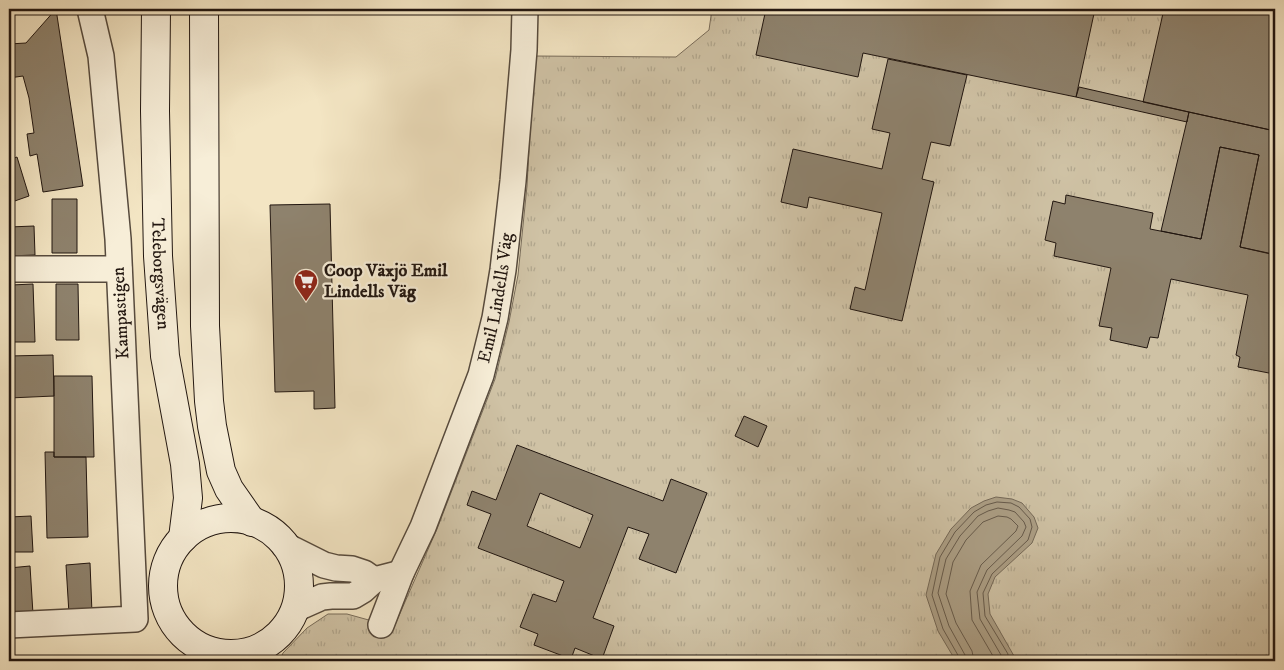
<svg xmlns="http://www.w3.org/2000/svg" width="1284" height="670" font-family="'IM FELL DW Pica',serif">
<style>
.park{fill:url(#park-tufts);stroke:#786c5a}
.water{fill:#ac9f86;stroke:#746857}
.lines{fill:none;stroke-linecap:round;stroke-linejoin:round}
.shore{stroke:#665a4b;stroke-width:1}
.building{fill:#8e826d;stroke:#211610;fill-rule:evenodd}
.street-casing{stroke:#564a3d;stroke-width:28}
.secondary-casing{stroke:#211610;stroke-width:30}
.street{stroke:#f7eed8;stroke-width:25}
.secondary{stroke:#f7eed8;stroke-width:28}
.labels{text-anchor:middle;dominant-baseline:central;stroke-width:4.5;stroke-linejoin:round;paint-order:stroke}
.poi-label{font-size:18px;font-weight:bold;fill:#211610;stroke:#f7eed8;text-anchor:start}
.street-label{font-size:18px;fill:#211610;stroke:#f7eed8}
</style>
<defs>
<pattern id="park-tufts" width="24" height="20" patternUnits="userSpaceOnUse" patternTransform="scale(1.25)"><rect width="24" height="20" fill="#cfc2a5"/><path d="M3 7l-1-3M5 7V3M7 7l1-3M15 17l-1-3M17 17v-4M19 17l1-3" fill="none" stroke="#b1a68d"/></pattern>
</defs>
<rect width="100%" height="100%" fill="#f3e5c3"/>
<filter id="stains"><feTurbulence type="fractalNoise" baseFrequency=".004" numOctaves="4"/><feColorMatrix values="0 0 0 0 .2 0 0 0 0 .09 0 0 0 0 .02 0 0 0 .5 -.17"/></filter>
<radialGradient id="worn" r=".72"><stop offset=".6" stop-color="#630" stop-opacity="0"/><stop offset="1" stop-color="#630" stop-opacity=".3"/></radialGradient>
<path class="park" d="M712,9H1275V655L1212,661H279L283,653L307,628L328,614H347L394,627L437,529L495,379L509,322L518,275L527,186L534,56L676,57L709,30Z"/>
<path class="water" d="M996,497L1012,499L1022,503L1034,517L1038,528L1032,543L995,577L988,594L990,614L1014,656L1010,661H957L954,658L938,631L926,595L936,554L951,529L971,508L984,501Z
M1275,655V661H1212Z"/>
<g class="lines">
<path class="shore" d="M960,661L959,657L943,629L932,595L940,557L955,532L974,512L986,505L997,502L1011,503L1019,507L1030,519L1032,527L1028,540L992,574L983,593L985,616L1008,654L1007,661
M966,661L965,655L949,626L938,593L946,559L960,536L978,516L988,511L998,508L1009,510L1015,512L1024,522L1026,527L1022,536L987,570L977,592L980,619L1001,655L1000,661
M974,661L972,651L956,623L946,594L953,562L966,540L983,522L998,516L1007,517L1011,519L1018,526L1016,531L981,565L970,591L972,620L993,656V661"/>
</g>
<path class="building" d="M56,9L83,186L43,192L37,154L30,156L27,134L34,133L29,98L23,76L9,78V44L26,43Z
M766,9H1095L1076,97L863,53L858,77L756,55Z
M1164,9H1275V131L1143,102Z
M888,59L967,75L950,146L931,142L922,179L934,182L902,321L850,309L855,287L865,290L882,213L809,197L807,208L781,202L793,149L882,169L890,133L872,129Z
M1079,87L1189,112L1187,122L1076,97Z
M1189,112L1275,131V242L1273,254L1240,247L1259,155L1220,147L1201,239L1161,231Z
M1220,147L1259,155L1240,247L1275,255V367L1274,374L1238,367L1240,357L1236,355L1248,295L1171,279L1158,338L1150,337L1147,348L1110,340L1112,328L1099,326L1111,268L1054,256L1056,243L1045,240L1053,201L1065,204L1066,195L1153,213L1150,229L1201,239Z
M17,157L29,196L9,203V160Z
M52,199H77V253H52Z
M330,204L335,408L314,409V391L275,392L270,205Z
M34,226L35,255L9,256V227Z
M33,284L35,342H12L11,285Z
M56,284H78L79,340H56Z
M53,355L54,396L9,398V356Z
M54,376H92L94,457H54Z
M744,416L767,426L758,447L735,436Z
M9,419H10L12,481H9Z
M517,445L663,501L671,479L707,493L676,573L639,559L649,534L628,527L593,618L614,626L602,659L575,648L571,659L534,645L538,634L520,627L533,594L556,602L564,581L478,548L491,514L467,505L472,491L496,500ZM540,493L593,515L580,548L527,526Z
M45,452H54V457H86L88,537L47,538Z
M31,516L33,552H9V517Z
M90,563L92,613L69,614L66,565Z
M30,566L33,614L9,615V568Z"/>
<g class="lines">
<g class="street-casing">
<g id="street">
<path d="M9,269H119"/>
<path d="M284,545L324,565L336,568L352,569L364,573L374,580"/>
<path d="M295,609L322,597L331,596H353L363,590L374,580L401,573"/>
<path d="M9,625L135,619L118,239L101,56L90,9"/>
<path id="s1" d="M381,625L401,573L423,527L481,375L495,318L503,270L513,181L524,50L525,9"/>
</g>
</g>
<g class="secondary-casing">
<g id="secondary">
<path id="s2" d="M156,9L155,111L158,256L165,356L185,464L188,498L183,538"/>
<path d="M204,9L205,326L209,401L212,426L221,471L229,489L252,522"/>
<circle cx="231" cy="586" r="68"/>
</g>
</g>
<use href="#street" class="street"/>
<use href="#secondary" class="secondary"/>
</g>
<defs>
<g id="supermarket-pin" transform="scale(1.25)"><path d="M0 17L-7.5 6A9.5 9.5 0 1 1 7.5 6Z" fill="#8f2418" stroke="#f7eed8"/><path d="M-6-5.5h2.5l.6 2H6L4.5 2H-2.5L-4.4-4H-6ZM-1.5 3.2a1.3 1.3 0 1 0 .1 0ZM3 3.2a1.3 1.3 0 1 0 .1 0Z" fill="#fff"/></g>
</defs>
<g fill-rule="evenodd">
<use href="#supermarket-pin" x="306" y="281"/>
</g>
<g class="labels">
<g class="poi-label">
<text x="324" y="271">Coop Växjö Emil<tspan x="324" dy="21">Lindells Väg</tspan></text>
</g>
<g class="street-label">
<text stroke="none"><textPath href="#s2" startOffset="265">Teleborgsvägen</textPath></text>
<text stroke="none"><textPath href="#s1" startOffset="348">Emil Lindells Väg</textPath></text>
<text transform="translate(121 313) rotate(-93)">Kampastigen</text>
</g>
</g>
<rect width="1284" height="670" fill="none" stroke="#f3e5c3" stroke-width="30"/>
<rect x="10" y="10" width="1264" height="650" fill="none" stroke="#211610" stroke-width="2.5"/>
<rect x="15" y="15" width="1254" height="640" fill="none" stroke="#211610"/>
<rect width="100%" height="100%" filter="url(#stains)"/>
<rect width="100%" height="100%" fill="url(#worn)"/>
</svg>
